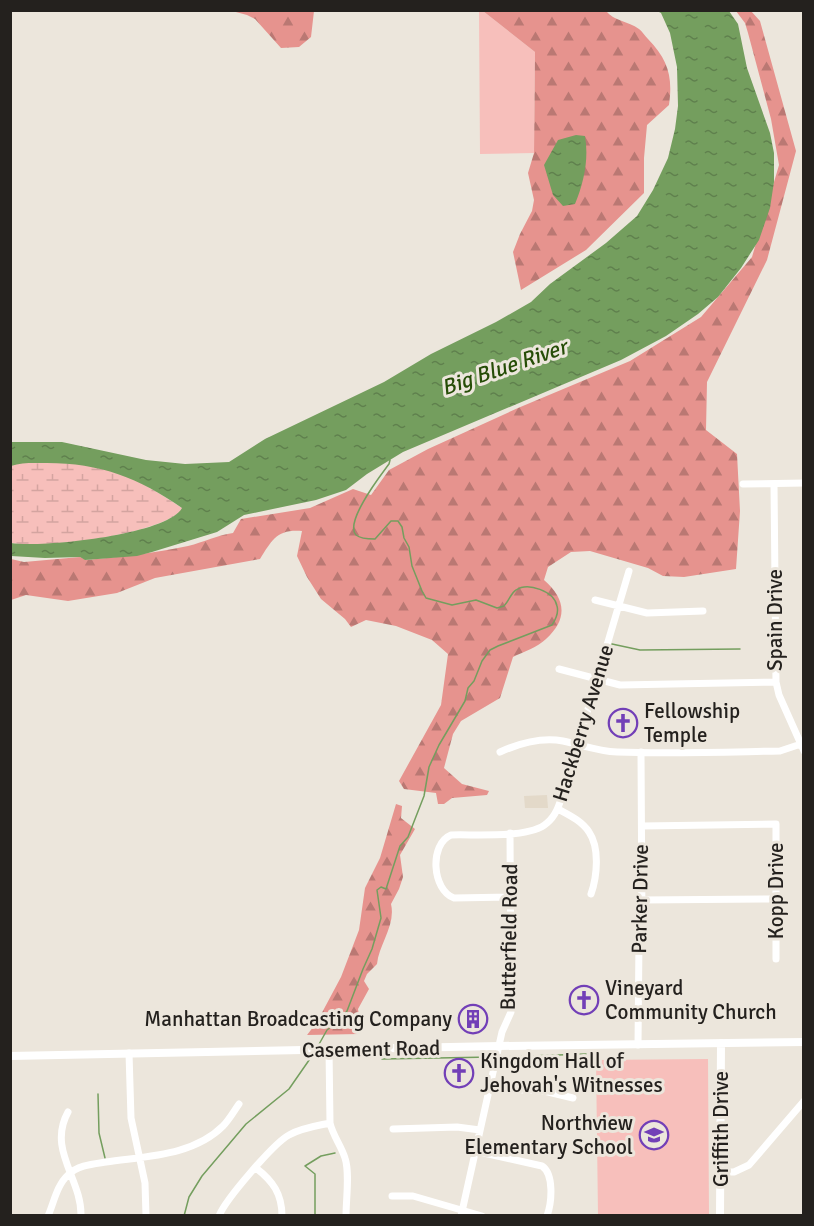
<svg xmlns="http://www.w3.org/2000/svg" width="814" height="1226" font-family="Signika,sans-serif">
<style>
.built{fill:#e3d9c9}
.grass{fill:#f7bfbb}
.forest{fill:url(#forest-firs)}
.wetland{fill:url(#wetland-marsh)}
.water{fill:url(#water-ripples)}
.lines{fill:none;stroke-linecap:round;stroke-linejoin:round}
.stream{stroke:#749e5e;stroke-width:1.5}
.minor{stroke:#fff;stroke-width:7}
.tertiary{stroke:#fff;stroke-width:8}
.labels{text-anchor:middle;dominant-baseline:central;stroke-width:6;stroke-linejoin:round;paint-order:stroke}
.street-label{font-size:21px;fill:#24211e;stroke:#ece6dc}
.poi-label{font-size:21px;fill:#24211e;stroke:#ece6dc;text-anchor:start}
.water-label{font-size:22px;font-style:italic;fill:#264d07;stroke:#ece6dc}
</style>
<defs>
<pattern id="forest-firs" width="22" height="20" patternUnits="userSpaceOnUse" patternTransform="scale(1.5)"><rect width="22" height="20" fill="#e6938e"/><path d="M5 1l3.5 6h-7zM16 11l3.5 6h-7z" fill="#ba7873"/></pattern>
<pattern id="wetland-marsh" width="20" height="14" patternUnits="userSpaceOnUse" patternTransform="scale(1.5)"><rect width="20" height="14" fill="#f7bfbb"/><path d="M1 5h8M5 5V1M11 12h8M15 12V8" fill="none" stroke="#d4a4a0"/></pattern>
<pattern id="water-ripples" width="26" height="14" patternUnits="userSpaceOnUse" patternTransform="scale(1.5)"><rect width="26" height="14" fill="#749e5e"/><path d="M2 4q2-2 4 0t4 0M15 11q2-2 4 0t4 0" fill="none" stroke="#5f804d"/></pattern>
</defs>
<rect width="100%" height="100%" fill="#ece6dc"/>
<path class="built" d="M547,795L548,808H525L524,796Z"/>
<path class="grass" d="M479,11H483L535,52L534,153L480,154Z
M708,1059L709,1215H598L596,1060Z"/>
<path class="forest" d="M232,11H314L311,37L299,47L281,48L255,19L247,15Z
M483,11H606C614,21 628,21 639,29C642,31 645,36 648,39C668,60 673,76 669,105L647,125L644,158V193L586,250L521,290L513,252L520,234L532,211L534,200L528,173L534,153L535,52Z
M736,11H751L760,21L796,151L767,260L707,382L706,430L737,454L740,511L736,569L684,577L663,576L648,568L590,551L571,552L548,567L544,580C566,599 568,619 546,639C538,647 523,652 513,657L500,698L461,721L453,734L444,768L462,784L489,791L487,795L452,798L444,804H438L436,793L404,789L399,781L441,705L448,654L432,640L396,626L366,620L351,627L345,619L321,599L307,577L297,556L302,531C277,529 272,540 260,559L155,578L117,593L68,601L26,595L11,600V559L24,562L80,557L86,560C121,557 154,553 188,546C204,542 218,535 233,533L241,519L310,508L353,489L371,495L389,470L428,449L518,408L630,361L701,317L752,257L779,165L771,119L748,33L745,23Z
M396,804L402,806L401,818L415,829L400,855L403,877L399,889L391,904C396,925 379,944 377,964L367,974L364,981L369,989L358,1009L361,1028L359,1034L307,1035L317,1022L341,977L359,930L365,888L380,858Z"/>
<path class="wetland" d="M18,463C46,463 76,461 103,468C131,475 158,492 182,508V510C158,535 44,549 11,543L10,466Z"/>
<path class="water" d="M657,11H729L738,24L747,68L770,133L774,153V182L770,208L759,240L741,268L718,297L698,314L666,336L621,360L403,452L367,474L346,490L316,500L244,515L217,532L152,552L137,556L85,560L80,557L45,558L11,556V543C41,548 167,535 182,508C139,478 100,463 47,463C35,463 22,462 11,466V442H62L146,460L185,464L229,462L265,439L384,382L431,354L496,322L531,302L550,284L606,243L637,216L653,190L668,158L675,129L678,106L677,67L670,33L661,13Z
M576,135L585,136C589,159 584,182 575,204L563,206L553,195L544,165L558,140Z"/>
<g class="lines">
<path class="stream" d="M612,644L640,650L740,649
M318,1046L327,1030L338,1022L347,1011L363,969L372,949L381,918L377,890L381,887L386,889L400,846L408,837L424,796L429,767L439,745L465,701L468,688L474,681L482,661L490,650L498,646L552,625C556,619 559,613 557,606C554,591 528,582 516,590C511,593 509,601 504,606L497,608L476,600L452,605L426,598L422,591L412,566L409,547L404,538L402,527L398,521H391L375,539C369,539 361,539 356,535C344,522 381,475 389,464L390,460
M501,1057L586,1054
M382,1059L492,1057
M98,1094L99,1133L105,1158
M241,1215L242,1216
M184,1216L189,1197L202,1176L246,1124L289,1089L314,1053
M315,1216V1174L305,1166L321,1156L335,1153"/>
<path class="minor" d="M743,484L804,483
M774,484L776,682L779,695L804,751
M595,600L647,613L703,611
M559,669L620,685L776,682
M500,752C520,743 541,737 563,741C582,745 598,751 617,752C671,754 726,752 780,751L804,743
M558,809C569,815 582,821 589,832C600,848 597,877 591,894
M642,826L776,824V959
M510,897L454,898C432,890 429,844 451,835C474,834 530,839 547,823C557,815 560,802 564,790L629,571
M642,900L776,899
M638,1045L639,940L642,923L641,752
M329,1049L330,1123C333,1136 341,1145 345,1158C350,1173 346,1199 346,1216
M129,1053L131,1118L145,1183L146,1216
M490,1084L505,1089L544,1091L573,1098
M68,1112C47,1150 82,1179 81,1216
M393,1129L457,1127L480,1130
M475,1151L542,1166C554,1174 552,1202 547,1216
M256,1168C273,1181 282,1194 282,1216
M721,1172H734L749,1165L804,1101
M392,1196H413L482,1216
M48,1216C54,1202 57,1185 68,1175C78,1165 93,1164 106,1162C146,1156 193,1156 223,1126C229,1120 234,1111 239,1104
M219,1216C225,1200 274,1143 289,1135C301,1128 316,1126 330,1123
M461,1216L502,1032L511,1012L510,833"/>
<path class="tertiary" d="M10,1056L499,1046L804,1042
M720,1216L721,1043"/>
</g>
<defs>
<g id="church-ring" transform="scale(1.5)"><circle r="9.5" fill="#ece6dc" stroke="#723fb7" stroke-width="1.5"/><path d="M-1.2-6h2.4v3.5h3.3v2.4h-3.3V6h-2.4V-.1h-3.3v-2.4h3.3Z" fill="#723fb7"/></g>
<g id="building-ring" transform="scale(1.5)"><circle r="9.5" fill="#ece6dc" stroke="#723fb7" stroke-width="1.5"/><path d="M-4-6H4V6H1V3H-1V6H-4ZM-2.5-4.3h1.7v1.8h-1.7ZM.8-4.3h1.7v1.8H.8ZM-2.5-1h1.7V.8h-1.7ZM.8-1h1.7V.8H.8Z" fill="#723fb7"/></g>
<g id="school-ring" transform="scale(1.5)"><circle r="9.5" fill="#ece6dc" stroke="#723fb7" stroke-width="1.5"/><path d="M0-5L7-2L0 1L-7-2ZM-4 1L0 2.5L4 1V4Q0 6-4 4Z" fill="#723fb7"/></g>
</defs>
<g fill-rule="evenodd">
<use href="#church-ring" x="623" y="723"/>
<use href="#church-ring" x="584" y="1000"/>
<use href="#building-ring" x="473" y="1019"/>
<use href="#church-ring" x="459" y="1073"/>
<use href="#school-ring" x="654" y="1135"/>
</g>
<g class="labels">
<g class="street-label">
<text transform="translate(775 620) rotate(-90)">Spain Drive</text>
<text transform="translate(583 723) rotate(-73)">Hackberry Avenue</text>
<text transform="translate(776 891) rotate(-90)">Kopp Drive</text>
<text transform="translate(640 899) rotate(-89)">Parker Drive</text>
<text transform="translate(509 937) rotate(-89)">Butterfield Road</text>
<text transform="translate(371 1049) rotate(-1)">Casement Road</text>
<text transform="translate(721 1129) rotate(-90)">Griffith Drive</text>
</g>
<g class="poi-label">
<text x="644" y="711">Fellowship<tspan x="644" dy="24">Temple</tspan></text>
<text x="605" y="988">Vineyard<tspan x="605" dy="24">Community Church</tspan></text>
<text x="452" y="1019" text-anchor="end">Manhattan Broadcasting Company</text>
<text x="480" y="1061">Kingdom Hall of<tspan x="480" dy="24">Jehovah's Witnesses</tspan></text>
<text x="633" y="1123" text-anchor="end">Northview<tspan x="633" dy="24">Elementary School</tspan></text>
</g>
<g class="water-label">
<text transform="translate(504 367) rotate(-19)">Big Blue River</text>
</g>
</g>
<rect width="814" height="1226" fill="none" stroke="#24211e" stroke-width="24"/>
</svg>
